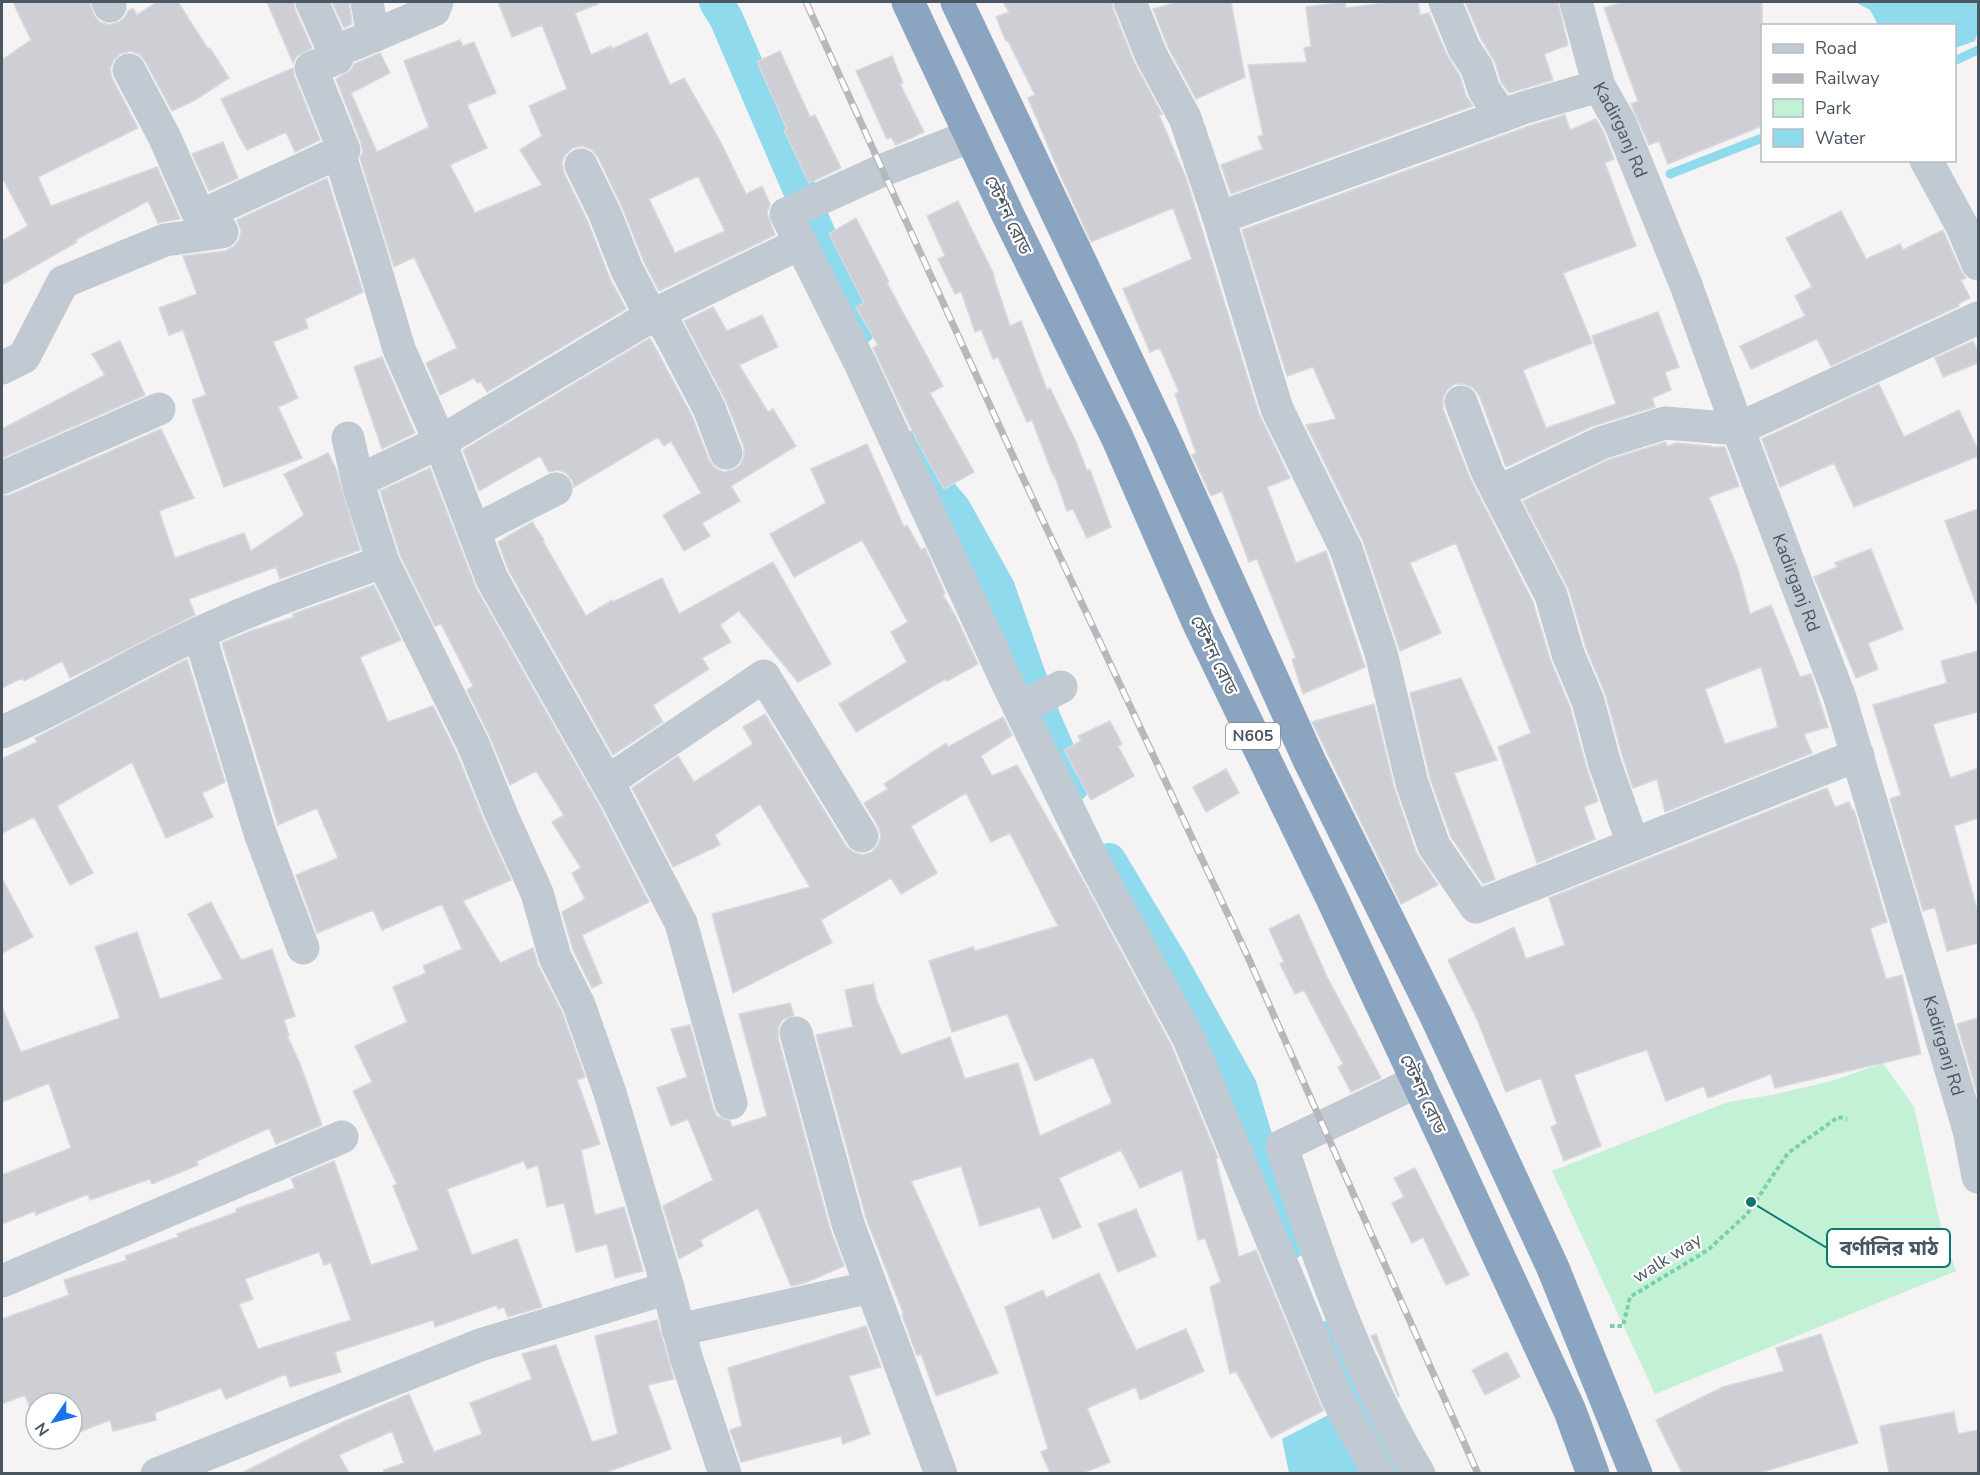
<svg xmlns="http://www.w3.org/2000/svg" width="1980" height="1475" font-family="'Nunito Sans','Noto Sans Bengali',sans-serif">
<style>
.green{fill:#c3f1d5}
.water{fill:#90daee}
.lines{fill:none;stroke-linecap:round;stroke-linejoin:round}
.stream{stroke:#90daee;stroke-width:9}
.canal{stroke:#90daee;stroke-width:34}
.building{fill:#cdcfd5;stroke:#d7d9de;stroke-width:1.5;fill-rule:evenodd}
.path{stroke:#7ad0a6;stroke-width:4;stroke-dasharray:4.5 3;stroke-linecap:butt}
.minor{stroke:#c1cad2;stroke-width:33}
.highway{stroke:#8ba5c1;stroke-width:33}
.rail-casing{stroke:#b5b8bd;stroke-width:7}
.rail{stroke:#fff;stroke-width:4.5;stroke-dasharray:14;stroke-linecap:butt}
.labels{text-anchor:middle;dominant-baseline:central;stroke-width:4.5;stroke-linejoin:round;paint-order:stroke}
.shield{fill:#fff;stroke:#808990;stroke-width:1.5}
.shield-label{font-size:16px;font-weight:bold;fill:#4a5661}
.street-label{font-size:18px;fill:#4a5661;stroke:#fff}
.leader{fill:none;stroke:#0f766e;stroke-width:2}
.callout-dot{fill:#0f766e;stroke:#fff;stroke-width:2}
.callout{fill:#fff;stroke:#0f766e;stroke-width:2}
.callout-label{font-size:20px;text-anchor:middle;font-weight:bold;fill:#4a5661}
</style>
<rect width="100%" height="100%" fill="#f5f3f3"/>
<path class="green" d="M1883,1063L1914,1107L1942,1232L1956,1271L1655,1394L1552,1171L1728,1102L1772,1095L1835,1080Z"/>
<path class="water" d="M1855,2H1978V30L1975,41L1955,48L1954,26L1878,25L1870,10Z
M1334,1412L1369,1473H1289L1282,1439Z"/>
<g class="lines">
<path class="stream" d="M1954,61L1978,50
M1670,174L1762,138"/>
<path class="canal" d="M716,2L726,18L859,328
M913,448L925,475L954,509L998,588L1044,719L1073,785
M1109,860L1171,963L1240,1087L1288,1244
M1327,1338L1382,1446L1399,1474"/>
</g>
<path class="building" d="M13,2H89L94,15L100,22L109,25L119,22L125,17L128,11L133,8L137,15L157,2H178L208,49L210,48L229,78L195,100L172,111L145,61L139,54L130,51L120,54L113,61L110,69L112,78L138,128L38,177L51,206L157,167L180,219L158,223L148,201L75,240L77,242L2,285V241L28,226L2,177V60L31,40Z
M267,2H294L295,10L312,48L297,56L293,63Z
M332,2H349L352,24L344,28Z
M498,2H597L598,4L575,13L591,55L611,46L612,49L647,33L670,85L684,78L720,141L746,194L762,186L770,204L767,213L775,235L659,291L644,262L622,207L598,157L591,149L582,146L573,148L565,155L562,163L564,173L588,222L610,279L626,309L487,392L481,382L477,383L474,378L440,395L426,363L457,348L414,257L394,267L360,158L363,152L361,143L336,79L351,70L354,64L380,53L390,73L351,93L377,152L429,127L404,61L460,40L463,46L474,42L496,93L467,105L487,148L450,165L475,213L542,185L520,150L542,136L529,106L567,89L542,25L512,37ZM698,176L725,231L675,253L649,199Z
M1003,2H1112L1113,9L1134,62L1162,114L1159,115L1186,178L1259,414L1290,478L1267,487L1296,563L1326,551L1365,667L1303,694L1292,659L1296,658L1257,559L1249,562L1222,491L1211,496L1192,455L1196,453L1175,394L1179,392L1160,348L1150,352L1123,289L1192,259L1173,208L1091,242L1059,172L1028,98L1035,95L1008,41H1006L996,17L1009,12Z
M1177,2H1231L1245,77L1196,99L1168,47L1153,9Z
M1345,2L1346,8L1392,2H1418L1420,15L1429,13L1447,55L1460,76L1466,96L1473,106L1231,194L1221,165L1263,149L1258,137L1263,135L1248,65L1307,62L1304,48L1311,46L1306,7Z
M1473,2H1558L1568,45L1544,54L1553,80L1509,93L1501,82L1495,62L1481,39L1466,4Z
M1623,2H1762V126L1668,164L1659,141L1649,145L1631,104L1638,101L1604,8Z
M780,51L810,117L815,115L841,168L809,183L784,130L787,129L757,62Z
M892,56L903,83L900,84L924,132L896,145L891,137L887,139L856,71Z
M293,68L294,75L320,140L295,152L286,132L247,150L239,136L221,99Z
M1565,115L1570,130L1596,119L1603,131L1614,159L1605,163L1636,246L1563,273L1592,343L1523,370L1546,428L1616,404L1592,336L1658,312L1679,367L1665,372L1671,390L1652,398L1655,407L1593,426L1506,467L1479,395L1473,388L1465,384H1455L1447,390L1443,398V409L1470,478L1533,602L1550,659L1570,707L1586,766L1598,801L1584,807L1595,839L1537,863L1498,747L1531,733L1456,543L1410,563L1441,633L1400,651L1363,541L1306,425L1336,419L1313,367L1287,376L1242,230L1529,126Z
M223,142L238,178L209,191L192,154Z
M327,178L363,292L305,319L308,328L273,342L298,398L278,407L302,458L224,487L192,400L206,395L183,330L169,335L159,308L197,294L183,256L225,251L233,247L239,240L241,231L237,220Z
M958,201L994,275H993L1010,326L1021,321L1047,390L1050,388L1076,442L1087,471L1090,470L1111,527L1087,538L1073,509L1067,511L1054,474L1053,475L1032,420L1027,422L998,357L993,359L981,329L975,332L961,291L955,294L938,259L945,256L927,216Z
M1841,211L1866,259L1900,244L1903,250L1943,230L1961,271L1966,278L1961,280L1970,298L1958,304L1959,306L1831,366L1817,339L1751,369L1740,346L1805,316L1795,296L1812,287L1786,238Z
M856,218L889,282L887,283L943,386L930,393L974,472L944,489L918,443L873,348L878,345L856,307L864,303L829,234Z
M713,307L727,331L762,315L778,347L739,365L768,412L773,409L796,446L731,486L740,501L702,523L710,536L684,551L663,515L701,493L671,441L664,446L658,437L574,487L572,480L566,473L558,470L549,472L540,456L479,491L463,450L650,338L692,416L709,460L715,468L724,472L733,470L740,465L744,457V447L726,401L684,321Z
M120,341L145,395L2,458V429L105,375L92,354Z
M1973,341L1978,353V363L1943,377L1935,358Z
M382,357L415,433L382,449L354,367Z
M1879,384L1904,437L1959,410L1978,450V456L1854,507L1834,463L1780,487L1762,439Z
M161,429L194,498L159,511L175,558L244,533L251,551L304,515L284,474L328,453L336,469L360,550L280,579L276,567L189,599L195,615L70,678L62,661L24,681L22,678L2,688V496L10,495Z
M1666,442L1667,446L1677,443L1711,446L1712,447H1725L1739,486L1709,497L1738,569L1750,614L1771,605L1800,677L1811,674L1828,727L1804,734L1812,753L1665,812L1657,779L1633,788L1622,755L1606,696L1586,648L1569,590L1523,501L1608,460ZM1761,667L1778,727L1725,744L1705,689Z
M867,444L904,527L907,525L921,550L925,548L945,593L943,595L956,617L978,664L947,681L945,679L856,732L839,704L907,662L891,632L908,622L862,540L794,577L770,534L826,503L811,469Z
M430,468L476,588L599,805L649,902L582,935L602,983L592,988L573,950L562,912L585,899L572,873L581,868L552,822L564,815L536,771L510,785L490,737L467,690L473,686L441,624L435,626L400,555L380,491Z
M1978,509V603H1976L1945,521Z
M532,522L544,540L543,541L586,616L612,600L613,602L662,578L679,614L773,562L831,664L798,682L739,611L720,625L731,642L702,658L709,669L653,705L663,722L613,755L509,571L498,542Z
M1871,549L1903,629L1868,643L1878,669L1856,678L1814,577L1837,567L1835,563Z
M374,585L401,640L360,657L388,722L433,706L456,752L485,823L511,880L463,901L500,963L533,948L538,965L562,1012L585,1077L577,1080L600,1144L581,1150L595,1215L624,1207L643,1271L615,1278L607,1244L576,1252L564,1203L547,1207L538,1165L527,1169L524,1161L447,1189L472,1255L517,1239L542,1307L508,1317L504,1307L498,1309L497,1305L435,1327L433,1320L335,1352L341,1372L290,1387L286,1374L226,1399L221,1388L155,1413L156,1420L113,1431L110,1420L72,1435V1403H36V1424L25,1395L2,1404V1319L69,1295L64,1280L127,1260L125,1256L178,1237L177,1234L237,1212L236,1209L295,1188L291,1179L334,1161L371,1265L419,1250L393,1186L397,1184L353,1091L372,1082L355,1046L407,1022L393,987L426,973L423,966L462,949L442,904L382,930L373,910L317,933L296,875L338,858L317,808L278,825L222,643L248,632L294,617L293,614ZM319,1252L324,1265L331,1263L351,1320L258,1349L239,1304L253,1299L245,1279Z
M1978,651V712L1933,724L1950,778L1978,768V818L1954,826L1978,913V943L1947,951L1935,907L1923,911L1890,799L1901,795L1873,705L1947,683L1941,661Z
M187,659L225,782L202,793L213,817L166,838L132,762L57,806L93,873L70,885L34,817L2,833V759L37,742L35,738Z
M1461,678L1497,760L1454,773L1495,879L1483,884L1451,837L1430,778L1410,693Z
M1374,704L1394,787L1416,852L1438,885L1401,904L1312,722Z
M765,714L846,846L853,852L862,855L872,852L878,845L881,836L878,826L864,803L888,789L884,784L946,743L948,747L1003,717L1012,735L981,756L992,776L1017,765L1085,884L1172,1047L1218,1158L1216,1159L1239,1257L1256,1250L1323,1411L1271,1438L1236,1371L1230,1374L1210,1287L1221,1282L1205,1238L1198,1240L1182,1170L1140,1188L1121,1150L1059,1178L1081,1227L1053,1239L1040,1207L980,1226L961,1166L911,1181L998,1373L936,1396L921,1354L917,1356L902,1315H904L866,1218L816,1035L853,1027L845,990L873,984L877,1001L901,1055L950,1037L965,1079L1018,1063L1040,1136L1112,1103L1093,1057L1035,1081L1007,1014L952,1032L929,961L973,947L975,951L1058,926L1010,833L991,842L966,793L911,826L937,873L901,894L891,878L821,920L832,943L733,993L712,914L810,887L760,804L715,835L720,845L673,867L632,788L678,756L694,782L753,744L743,727Z
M1110,721L1122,744L1118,746L1134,776L1091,800L1064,750L1081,741L1078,736Z
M1226,769L1239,793L1206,812L1193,787Z
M1827,788L1835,807L1849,802L1852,810H1854L1887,922L1870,928L1886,979L1902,975L1921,1054L1775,1088L1771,1074L1708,1098L1704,1086L1666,1101L1647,1050L1628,1056L1574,1075L1601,1146L1564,1161L1551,1127L1557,1124L1541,1078L1506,1092L1477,1019L1448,960L1514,927L1526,959L1565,945L1549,898Z
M2,878L33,937L2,953Z
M211,902L241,960L272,949L295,1016L284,1020L289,1035H287L300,1064L322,1125L276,1144L269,1128L197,1161L198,1165L152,1184L150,1179L90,1200L88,1194L36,1215L35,1211L2,1224V1175L71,1148L49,1083L2,1102V1007L21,1052L120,1018L95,947L137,932L160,999L223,979L188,914Z
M1299,914L1327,977L1381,1078L1351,1092L1338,1067L1343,1064L1304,990L1295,994L1280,964L1284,962L1269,929Z
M790,1003L794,1015L782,1020L778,1029V1038L830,1229L844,1266L807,1282L791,1286L758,1208L700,1240L703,1246L679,1259L663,1206L713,1180L688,1119L671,1126L657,1088L687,1077L671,1029L690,1025L713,1108L717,1116L730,1121L732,1127L767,1116L739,1014Z
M1978,1018V1096L1957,1024Z
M1415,1168L1469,1275L1446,1285L1423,1237L1412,1243L1392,1203L1404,1197L1394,1178Z
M1136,1209L1156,1256L1118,1272L1098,1224Z
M1099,1273L1136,1350L1186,1329L1204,1371L1140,1400L1136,1387L1087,1408L1110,1462L1083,1473H1050L1041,1452L1048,1449L1005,1307L1043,1290L1046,1298Z
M657,1320L674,1379L648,1385L671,1449L604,1473H384V1470L404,1463L392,1431L339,1455L349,1473H242L343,1422L409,1394L434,1452L482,1434L470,1403L532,1379L522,1354L556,1345L592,1442L618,1434L595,1336Z
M866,1326L881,1367L849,1376L870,1434L843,1444L841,1436L741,1462L730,1430L742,1426L728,1368Z
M1376,1334L1399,1396H1398L1371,1336Z
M1821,1334L1858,1443L1759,1473H1682L1656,1420L1723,1387L1784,1371L1776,1348Z
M1507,1352L1520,1377L1485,1395L1472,1370Z
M1954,1412L1958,1434L1978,1430V1473H1889L1880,1426Z"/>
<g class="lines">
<path class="path" d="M1610,1326H1623L1630,1297L1708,1250L1747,1214L1788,1153L1838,1117L1847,1119"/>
<g class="minor">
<path d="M108,2L110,6"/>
<path d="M1130,2L1151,55L1185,118L1219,218L1277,409L1346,549L1381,653L1412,783L1434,846L1476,907L1858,755"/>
<path d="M1445,2L1464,48L1477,68L1484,90L1502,116"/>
<path id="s1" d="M1576,2L1599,86L1620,123L1686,285L1738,429L1840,698L1969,1130L1978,1177"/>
<path d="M373,36L434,10L437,2"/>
<path d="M334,52L373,36L367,2"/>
<path d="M129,70L164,136L197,211L209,212L344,150L311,68L337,58L312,2"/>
<path d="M971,136L883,170L786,214L861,365L1006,680L1095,864L1189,1039L1338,1400L1379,1474"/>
<path d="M339,153L370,251L399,349L440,442L358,481"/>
<path d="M1926,160L1962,226L1978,264"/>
<path d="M581,165L605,214L627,270L651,316L666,326L709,408L726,453"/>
<path d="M1219,218L1523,108L1599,86"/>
<path d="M2,368L24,357L63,282L165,240L222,232L209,212"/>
<path d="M1461,402L1487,471L1551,595L1568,654L1588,701L1604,761L1633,844"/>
<path d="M348,438L359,487L383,562L473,744L502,816L537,893L555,957L579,1005L610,1093L668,1288L686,1357L725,1474"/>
<path d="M2,478L159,409"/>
<path d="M1498,492L1601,443L1665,423L1738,429L1978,318"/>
<path d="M474,531L556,489"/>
<path d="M199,633L260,833L303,948"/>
<path d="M1020,708L1061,687"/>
<path d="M2,732C59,708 112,676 168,648C238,613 310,587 383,562"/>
<path d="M607,782L764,676L862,836"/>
<path d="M796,1033L848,1224L941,1474"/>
<path d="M1418,1081L1282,1146C1317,1256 1359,1375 1419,1474"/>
<path d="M731,1103L681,923L615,796L492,579L440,442L651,316L801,243"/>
<path d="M2,1281L342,1137"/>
<path d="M678,1330L871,1287"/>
<path d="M157,1474L480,1345L668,1288"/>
</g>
<path class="highway" d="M908,2L1007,213L1117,437L1198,622L1331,896L1449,1149L1570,1411L1593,1474
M957,2L1164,438L1309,760L1435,1014L1553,1268L1636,1474"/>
<g class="rail-casing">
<path id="rail" d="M806,2L1023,478L1247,955L1478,1474"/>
</g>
<use href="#rail" class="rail"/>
</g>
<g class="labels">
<rect class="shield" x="1226" y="723" width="54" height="26" rx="4.5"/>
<g class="shield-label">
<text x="1253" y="736">N605</text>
</g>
<g class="street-label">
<text stroke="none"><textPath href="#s1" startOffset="136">Kadirganj Rd</textPath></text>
<text transform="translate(1008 215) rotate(64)">স্টেশন রোড</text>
<text stroke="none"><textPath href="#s1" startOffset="622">Kadirganj Rd</textPath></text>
<text transform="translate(1214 655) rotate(64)">স্টেশন রোড</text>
<text stroke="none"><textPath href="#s1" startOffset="1108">Kadirganj Rd</textPath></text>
<text transform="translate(1423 1094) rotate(65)">স্টেশন রোড</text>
<text transform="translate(1667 1258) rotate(-32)">walk way</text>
</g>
</g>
<path class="leader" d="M1751 1202L1827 1248"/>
<circle class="callout-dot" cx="1751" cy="1202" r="6"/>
<rect class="callout" x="1827" y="1229" width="123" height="38" rx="6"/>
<g class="callout-label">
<text x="1889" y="1255">বর্ণালির মাঠ</text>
</g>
<rect width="1980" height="1475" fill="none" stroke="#4a5661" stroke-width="6"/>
<rect x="1761" y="24" width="195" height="138" fill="#ffffff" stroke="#b7bbc0" stroke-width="1.5"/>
<rect x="1773" y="44" width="30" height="9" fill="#c1cad2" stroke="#b7bbc0" stroke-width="1.5"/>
<text x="1815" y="54" font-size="18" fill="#4a5661">Road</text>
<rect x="1773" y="74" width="30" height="9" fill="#b5b8bd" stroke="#b7bbc0" stroke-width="1.5"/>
<text x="1815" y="84" font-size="18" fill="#4a5661">Railway</text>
<rect x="1773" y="99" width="30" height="18" fill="#c3f1d5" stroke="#b7bbc0" stroke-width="1.5"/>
<text x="1815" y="114" font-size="18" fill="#4a5661">Park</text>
<rect x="1773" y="129" width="30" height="18" fill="#90daee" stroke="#b7bbc0" stroke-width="1.5"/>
<text x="1815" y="144" font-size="18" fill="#4a5661">Water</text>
<g transform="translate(54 1421) rotate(235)"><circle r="28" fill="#ffffff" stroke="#b7bbc0" stroke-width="1.5"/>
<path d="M0-4.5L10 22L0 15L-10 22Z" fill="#1a73e8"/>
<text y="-9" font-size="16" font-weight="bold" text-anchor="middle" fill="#4a5661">N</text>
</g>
</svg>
